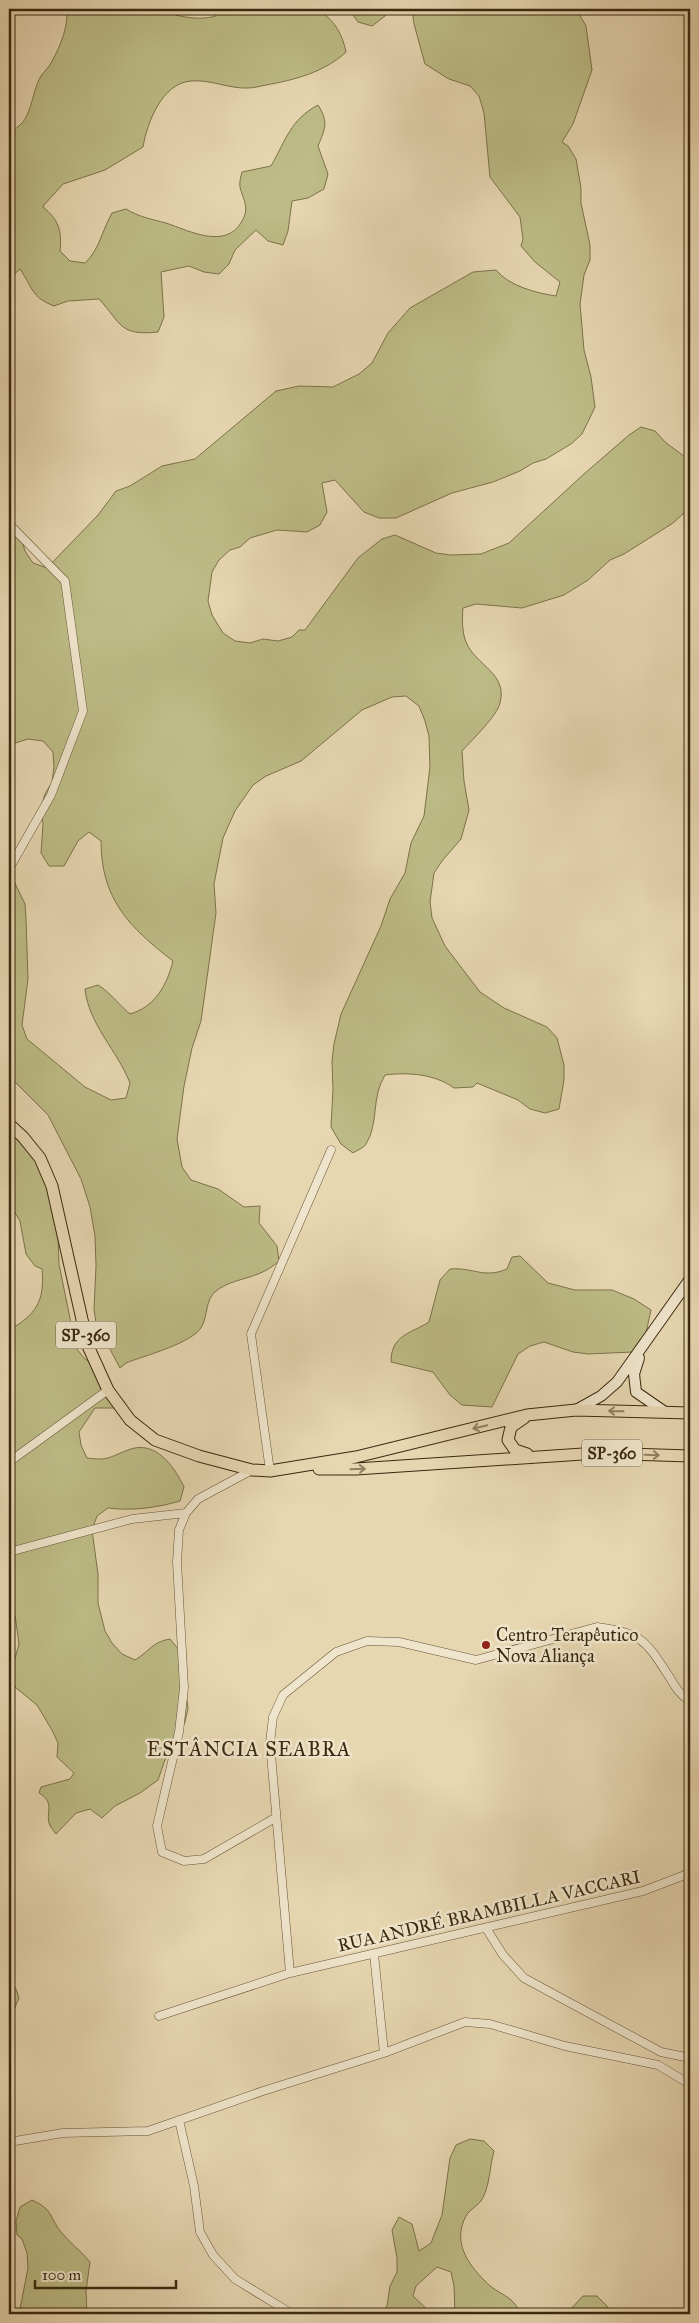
<svg xmlns="http://www.w3.org/2000/svg" width="699" height="2323" font-family="'IM FELL Great Primer',serif">
<style>
.green{fill:#bdbc86;stroke:#7c724a}
.lines{fill:none;stroke-linecap:round;stroke-linejoin:round}
.street-casing{stroke:#665438;stroke-width:9}
.secondary-casing{stroke:#3b280f;stroke-width:12}
.primary-casing{stroke:#3b280f;stroke-width:13}
.street{stroke:#efe5cc;stroke-width:8}
.secondary{stroke:#efe5cc;stroke-width:10}
.primary{stroke:#e7d7b1;stroke-width:11}
.oneway{stroke:#918060}
.poi-dot{fill:#8f2418;stroke:#efe5cc;stroke-width:2}
.labels{text-anchor:middle;dominant-baseline:central;stroke-width:5;stroke-linejoin:round;paint-order:stroke}
.shield{fill:#efe5cc;stroke:#716148;stroke-width:1}
.shield-label{font-size:16px;font-weight:bold;fill:#3b280f}
.poi-label{font-size:18px;fill:#3b280f;stroke:#efe5cc;text-anchor:start}
.street-label{font-size:18px;fill:#3b280f;stroke:#efe5cc}
.quarter-label{font-size:20px;letter-spacing:1px;fill:#3b280f;stroke:#efe5cc}
</style>
<rect width="100%" height="100%" fill="#e7d7b1"/>
<filter id="stains"><feTurbulence type="fractalNoise" baseFrequency=".004" numOctaves="4"/><feColorMatrix values="0 0 0 0 .2 0 0 0 0 .09 0 0 0 0 .02 0 0 0 .5 -.17"/></filter>
<radialGradient id="worn" r=".72"><stop offset=".6" stop-color="#630" stop-opacity="0"/><stop offset="1" stop-color="#630" stop-opacity=".3"/></radialGradient>
<path class="green" d="M67,9C92,9 119,7 144,9C169,11 190,23 216,16L218,9H316C334,19 342,33 346,52C325,72 294,80 266,85C260,86 254,88 248,88C229,89 210,79 191,81C162,83 147,123 143,147L105,170L63,184L44,205L43,207C59,220 62,231 60,251L70,261L85,263C100,249 102,230 112,213L126,209C139,217 151,219 166,223C190,231 229,252 244,217C249,206 242,197 240,187C239,183 241,176 242,172L271,166C286,140 290,120 318,105C329,122 325,129 318,146L328,174L324,189L308,198L292,201L288,231L283,245L268,241L256,230L235,250L229,264L219,274L204,272L189,266L161,272L164,317L158,332C119,336 122,324 99,299L68,301L54,306C31,297 33,288 20,269L9,279V131C33,125 30,94 41,76C44,71 50,67 52,61C61,45 68,27 67,9Z
M349,9H388L385,16L372,26L358,22Z
M412,9H580L579,14L586,26L592,70L573,124L562,142L568,146L576,159L581,188V203L590,245V260L584,275L580,304L584,350L591,377L595,407L582,434L571,444L546,459L533,463L520,471L493,482L452,493L396,518H379L364,512L335,480L322,483L327,512L320,525L307,532L277,530L250,538L240,547L230,550L219,560L212,572L208,601L212,615L223,633L235,641L250,643L263,639L278,641L292,637L299,630H305L358,558L382,539L395,535L436,553L451,555L481,554L509,543L584,474L629,435L641,427L655,431L665,442L689,460L690,502L684,513L673,523L624,554L610,560L588,580L564,595L522,608L476,604L463,608C462,619 462,632 466,642C475,665 508,673 500,703C497,716 472,740 462,751L464,781L469,810L461,839L442,861L434,873L430,902L432,918L445,946L480,992L504,1008L547,1027L557,1038L564,1065V1080L559,1109L545,1113L530,1109L518,1100L477,1083L473,1087L454,1088C435,1074 408,1072 385,1075C371,1097 379,1124 366,1144C364,1148 357,1150 353,1153L341,1144L331,1127L333,1089L332,1061L334,1044L341,1014L381,926L390,899L405,873L411,843L424,816L430,767L429,736L425,721L419,706L406,696L392,697L362,710L301,761L266,776L253,785L235,811L223,838L214,884L216,913L201,1021L192,1048L184,1086L177,1139L182,1167L191,1180L218,1189L244,1207L260,1206L259,1223L277,1246L279,1261C257,1281 236,1276 216,1291C205,1300 208,1315 202,1326C194,1343 143,1356 126,1363L120,1368L96,1323L94,1309L96,1266L95,1236L90,1207L81,1179L48,1115L9,1076V871L25,904L26,919L28,979L22,1025L27,1039L85,1087L111,1100L126,1098L130,1083C117,1050 89,1025 85,989L98,985C111,993 118,1004 130,1014C155,1007 167,985 173,961C129,927 101,899 101,841L89,832L78,841L64,866H49L41,853L43,824L41,808L45,794L52,782L54,767L53,752L43,741L28,739L9,745V528L21,537L25,551L33,563L47,568L98,515L116,491L130,486L162,466L195,459L276,391L299,386L333,387L359,374L372,363L388,333L410,308L473,272L496,270C509,286 536,293 556,296L560,282L535,262L521,246L523,239L520,217L490,177L484,113L479,96L470,86L449,79L425,64L414,24Z
M9,1130L40,1166L46,1179L58,1235L59,1264L76,1348L85,1359L97,1367L122,1408H95L79,1432L81,1445L87,1458C109,1461 109,1457 128,1450C155,1439 174,1466 184,1487L180,1501C156,1508 132,1511 108,1508L97,1516L92,1530L98,1574V1603L105,1631L112,1643L122,1654L135,1660C150,1651 152,1642 170,1639L179,1650L186,1693L188,1708L185,1722L165,1760L158,1780L140,1793L115,1806L102,1818L90,1809L76,1813L56,1834C54,1831 50,1827 49,1823C46,1812 55,1802 39,1793L41,1787L70,1779L74,1773L57,1757L58,1743L52,1730L37,1705L15,1687L11,1673L19,1644L15,1615L9,1610V1330C36,1315 45,1301 42,1269L35,1266L26,1254L20,1221L9,1203Z
M520,1256L548,1283L575,1290H612L634,1299L651,1310L644,1342L633,1352L588,1354L573,1352L544,1342L530,1346L518,1354L492,1407L462,1405L450,1395L433,1372L391,1362C391,1335 410,1334 429,1322L440,1280L450,1269C473,1267 484,1279 507,1269L512,1257Z
M9,1980L16,1989L19,1998L9,2021Z
M470,2139L484,2141L494,2151C490,2165 490,2180 485,2193C481,2206 470,2208 466,2216C452,2242 468,2264 485,2281C499,2296 511,2293 521,2314H455L454,2286L451,2272L437,2267L416,2286L413,2296L432,2314H379L387,2306L390,2286L397,2272V2258L392,2230L399,2217L412,2224L419,2251L431,2243L442,2215L450,2158L456,2145Z
M32,2200C54,2210 49,2217 61,2232C70,2243 81,2251 90,2262L86,2291L87,2314H19L28,2268L27,2253L22,2239L17,2235L16,2221L20,2207Z
M583,2296H597L607,2306L611,2314H566Z"/>
<g class="lines">
<g class="street-casing">
<path id="street" d="M9,524L65,581L83,711L51,795L9,869
M9,1462L108,1390
M252,1470L198,1499L186,1513L179,1530L177,1562L184,1688L179,1732L157,1826L162,1852L184,1861L204,1859L275,1818
M270,1471L251,1334L331,1150
M9,1552L132,1519L186,1513
M486,1928L503,1955L524,1978L661,2052L690,2058
M374,1954L384,2053
M290,1973L270,1743L273,1717L283,1695L336,1652L367,1641L399,1642L476,1660L597,1627C643,1633 646,1641 670,1678C676,1688 680,1695 690,1701
M159,2016L290,1973L643,1891L685,1875L690,1869
M179,2120L194,2186L200,2232L213,2255L235,2279L292,2314
M9,2142L63,2133L148,2131L263,2091L384,2053L465,2022L490,2024L565,2046L658,2065L686,2082"/>
</g>
<g class="secondary-casing">
<path id="secondary" d="M639,1358L634,1374L636,1392L665,1412
M576,1410L601,1396L617,1382L690,1279"/>
</g>
<g class="primary-casing">
<path id="primary" d="M9,1124L23,1137L40,1158L52,1186L88,1346L108,1390L130,1420L155,1440L199,1456L252,1470L270,1471L356,1457L527,1415L576,1410L690,1413
M524,1418L511,1427L508,1440L515,1450L527,1454
M319,1469H356L598,1453L690,1456"/>
</g>
<use href="#street" class="street"/>
<use href="#secondary" class="secondary"/>
<use href="#primary" class="primary"/>
</g>
<defs><path id="oneway-shaft" d="M-6 0H5M1.5-3L5.5 0L1.5 3" fill="none" stroke-width="1.6" stroke-linecap="round" stroke-linejoin="round" transform="scale(1.25)"/></defs>
<g class="oneway">
<use href="#oneway-shaft" transform="translate(616 1411) rotate(-179)"/>
<use href="#oneway-shaft" transform="translate(480 1427) rotate(166)"/>
<use href="#oneway-shaft" transform="translate(652 1455) rotate(2)"/>
<use href="#oneway-shaft" transform="translate(358 1469) rotate(-2)"/>
</g>
<circle class="poi-dot" cx="486" cy="1645" r="5"/>
<g class="labels">
<g class="shield">
<rect x="56" y="1321.5" width="60" height="27" rx="4"/>
<rect x="582" y="1439.5" width="60" height="27" rx="4"/>
</g>
<g class="shield-label">
<text x="86" y="1335">SP-360</text>
<text x="612" y="1453">SP-360</text>
</g>
<g class="poi-label">
<text x="496" y="1635">Centro Terapêutico<tspan x="496" dy="21">Nova Aliança</tspan></text>
</g>
<g class="street-label">
<text transform="translate(489 1911) rotate(-13)">RUA ANDRÉ BRAMBILLA VACCARI</text>
</g>
<g class="quarter-label">
<text x="249" y="1749">ESTÂNCIA SEABRA</text>
</g>
</g>
<rect width="699" height="2323" fill="none" stroke="#e7d7b1" stroke-width="30"/>
<rect x="10" y="10" width="679" height="2303" fill="none" stroke="#3b280f" stroke-width="2.5"/>
<rect x="15" y="15" width="669" height="2293" fill="none" stroke="#3b280f"/>
<path d="M35 2280v8h141v-8" fill="none" stroke="#3b280f" stroke-width="2.5"/>
<text x="42" y="2280" font-size="15" fill="#3b280f" stroke="#efe5cc" stroke-width="4" paint-order="stroke">100 m</text>
<rect width="100%" height="100%" filter="url(#stains)"/>
<rect width="100%" height="100%" fill="url(#worn)"/>
</svg>
